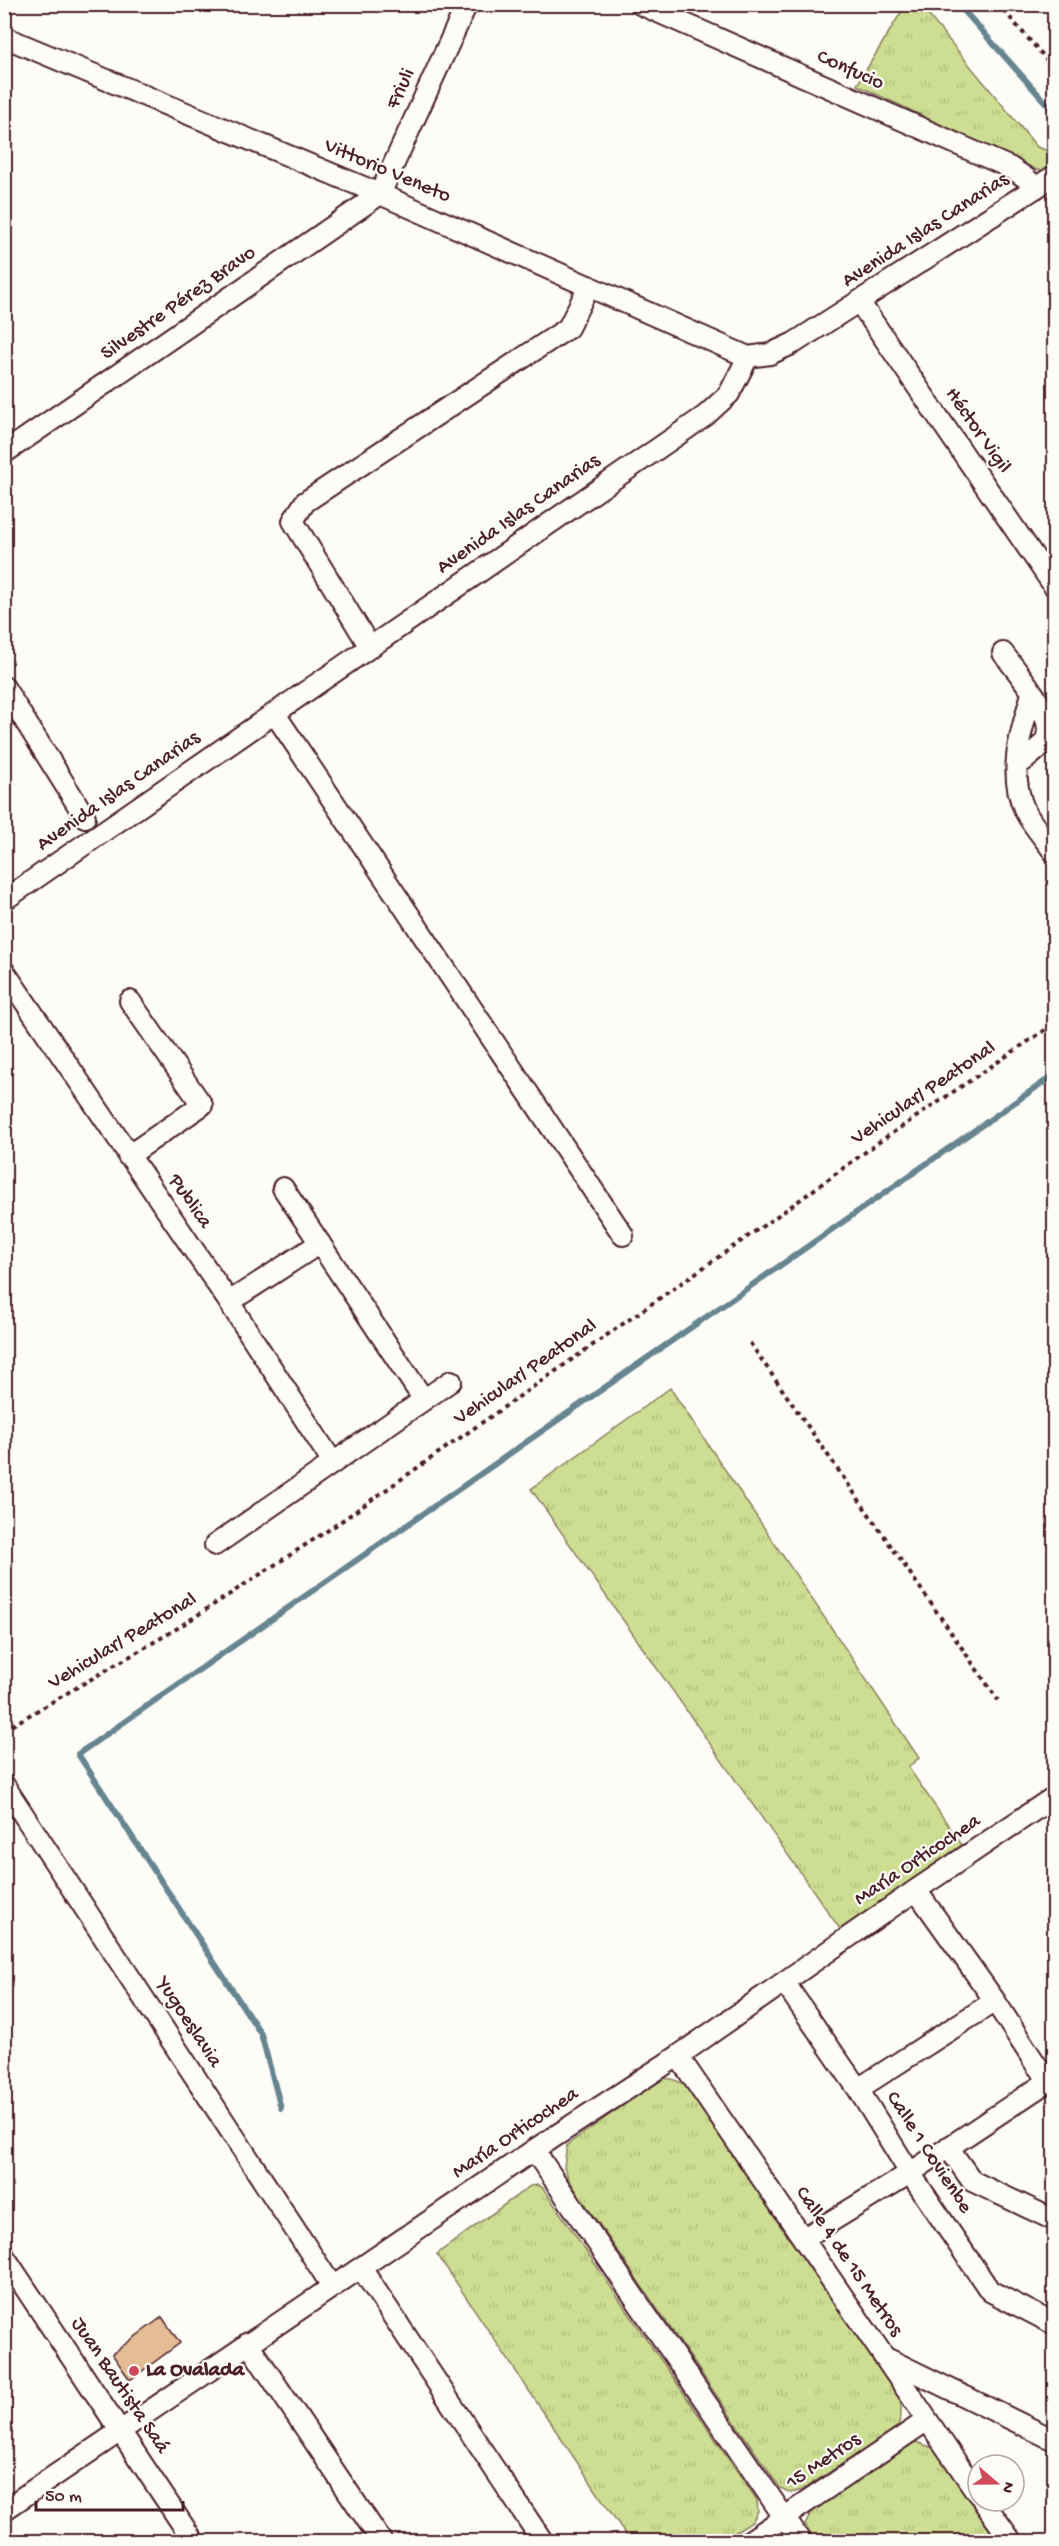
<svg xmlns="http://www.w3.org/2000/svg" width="1059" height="2546" font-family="'Gochi Hand',sans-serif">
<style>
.grass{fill:url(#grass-tufts);stroke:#8c7e5e;stroke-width:1.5}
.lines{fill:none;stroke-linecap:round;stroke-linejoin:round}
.stream{stroke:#668590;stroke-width:6}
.building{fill:#e4bd95;stroke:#4a1f2b;stroke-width:1.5}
.minor-casing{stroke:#4a1f2b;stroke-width:24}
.path{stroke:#4a1f2b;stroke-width:4;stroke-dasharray:4.5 4.5;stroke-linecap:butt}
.minor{stroke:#fdfcf7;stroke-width:20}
.poi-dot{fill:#d1495b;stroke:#fdfcf7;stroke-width:2}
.labels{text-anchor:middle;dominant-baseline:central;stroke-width:4.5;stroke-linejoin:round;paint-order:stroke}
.street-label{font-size:21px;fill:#4a1f2b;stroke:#fdfcf7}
.poi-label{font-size:21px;font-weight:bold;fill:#4a1f2b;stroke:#fdfcf7;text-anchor:start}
</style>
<defs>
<pattern id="grass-tufts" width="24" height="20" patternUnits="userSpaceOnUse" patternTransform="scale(1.5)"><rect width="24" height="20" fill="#cdde92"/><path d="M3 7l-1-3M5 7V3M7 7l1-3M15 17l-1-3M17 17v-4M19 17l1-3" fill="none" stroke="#b2be7e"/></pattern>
</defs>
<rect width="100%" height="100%" fill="#fdfcf7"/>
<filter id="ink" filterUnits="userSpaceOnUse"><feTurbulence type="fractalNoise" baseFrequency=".0167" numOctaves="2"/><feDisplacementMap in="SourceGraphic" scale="12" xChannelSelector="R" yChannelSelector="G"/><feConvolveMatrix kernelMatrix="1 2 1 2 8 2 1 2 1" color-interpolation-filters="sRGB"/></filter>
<g filter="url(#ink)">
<path class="grass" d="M899,5H920L1037,147L1054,153V164L1044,170H1037L857,85L903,9Z
M670,1388L919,1758L908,1767L962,1845L840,1929L531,1489Z
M662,2078L672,2079L684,2084L901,2398V2416L897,2429L802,2490L791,2493L780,2488L569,2180L564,2167L567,2145Z
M538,2185L543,2188L757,2500L758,2511L752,2522L722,2541H630L437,2254L530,2186Z
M916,2442L933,2448L942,2456L999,2541H815L805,2525L814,2507L908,2445Z"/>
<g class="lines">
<path class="stream" d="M958,4L1054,112
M281,2108L261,2034L78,1754L1054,1075"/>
</g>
<path class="building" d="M162,2317L180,2343L130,2380L112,2354Z"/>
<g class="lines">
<g class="minor-casing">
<path id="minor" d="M640,4L1011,168L1026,178L1036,188
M4,37L380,194L748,357L770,354L794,343L1054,176
M860,303L1054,586
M4,453L380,194L467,4
M370,647L293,521L305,502L568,328L589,286
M1003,653C1017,672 1059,718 1045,741C1039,750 1025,759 1017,766
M4,687L85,817
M1032,694C1021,731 1007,772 1025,811C1032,825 1045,839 1054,852
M275,714L623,1235
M4,900L705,416L729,394L748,357
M4,971L229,1302L333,1463
M128,1156L202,1105L130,1001
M283,1188L424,1400
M229,1302L320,1243
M215,1545L451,1381
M4,1785L332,2286
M916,1890L995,2001L1037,2066L1054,2083
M784,1982L858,2089L910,2173L990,2291L1054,2324
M678,2056L978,2494
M858,2089L995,2001
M948,2147L972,2181L1054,2220
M534,2150L801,2542
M804,2238L910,2173L1050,2080
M4,2256L194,2542
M361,2268L543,2542
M248,2343L382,2542
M884,2357L1054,2440
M983,2501L1012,2542
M4,2510L534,2150L678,2056L916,1890L1054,1797
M748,2542L926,2421"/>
</g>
<path class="path" d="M998,4L1054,68
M750,1343L998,1700
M4,1730L173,1631L330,1529L797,1202L879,1142L1054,1024
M117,2542L123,2538L136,2542"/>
<use href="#minor" class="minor"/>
</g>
</g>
<circle class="poi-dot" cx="134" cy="2371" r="6"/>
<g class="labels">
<g class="street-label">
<text transform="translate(850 71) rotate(24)">Confucio</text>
<text transform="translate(402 89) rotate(-65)">Friuli</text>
<text transform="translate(387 172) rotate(23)">Vittorio Veneto</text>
<text transform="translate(926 231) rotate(-33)">Avenida Islas Canarias</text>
<text transform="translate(179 304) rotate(-35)">Silvestre Pérez Bravo</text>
<text transform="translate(977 431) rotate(55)">Héctor Vigil</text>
<text transform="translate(519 515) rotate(-35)">Avenida Islas Canarias</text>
<text transform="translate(119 792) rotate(-35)">Avenida Islas Canarias</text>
<text transform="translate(924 1094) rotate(-34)">Vehicular/ Peatonal</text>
<text transform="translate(189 1202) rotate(55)">Publica</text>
<text transform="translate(526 1373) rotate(-35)">Vehicular/ Peatonal</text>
<text transform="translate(123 1642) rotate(-31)">Vehicular/ Peatonal</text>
<text transform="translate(918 1861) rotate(-34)">María Orticochea</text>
<text transform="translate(188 2023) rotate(57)">Yugoeslavia</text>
<text transform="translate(516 2134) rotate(-34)">María Orticochea</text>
<text transform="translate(928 2153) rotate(57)">Calle 1 Covienbe</text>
<text transform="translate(848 2262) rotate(56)">Calle 4 de 15 Metros</text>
<text transform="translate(119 2386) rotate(56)">Juan Bautista Saá</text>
<text transform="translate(824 2462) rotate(-34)">15 Metros</text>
</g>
<g class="poi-label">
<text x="146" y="2371">La Ovalada</text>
</g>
</g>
<rect width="1059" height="2546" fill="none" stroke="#fdfcf7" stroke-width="24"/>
<rect x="12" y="12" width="1035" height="2522" fill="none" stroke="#4a1f2b" stroke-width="2" filter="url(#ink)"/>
<g transform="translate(996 2483) rotate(110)"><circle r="28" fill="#fdfcf7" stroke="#b5a4a5" stroke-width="1.5"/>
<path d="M0-4.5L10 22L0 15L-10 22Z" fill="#d1495b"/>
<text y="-9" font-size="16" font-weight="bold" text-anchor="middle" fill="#4a1f2b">N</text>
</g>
<path d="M36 2501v9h147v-9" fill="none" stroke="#4a1f2b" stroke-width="3"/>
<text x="45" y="2501" font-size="18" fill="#4a1f2b" stroke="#fdfcf7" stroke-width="4.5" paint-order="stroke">50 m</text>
</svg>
